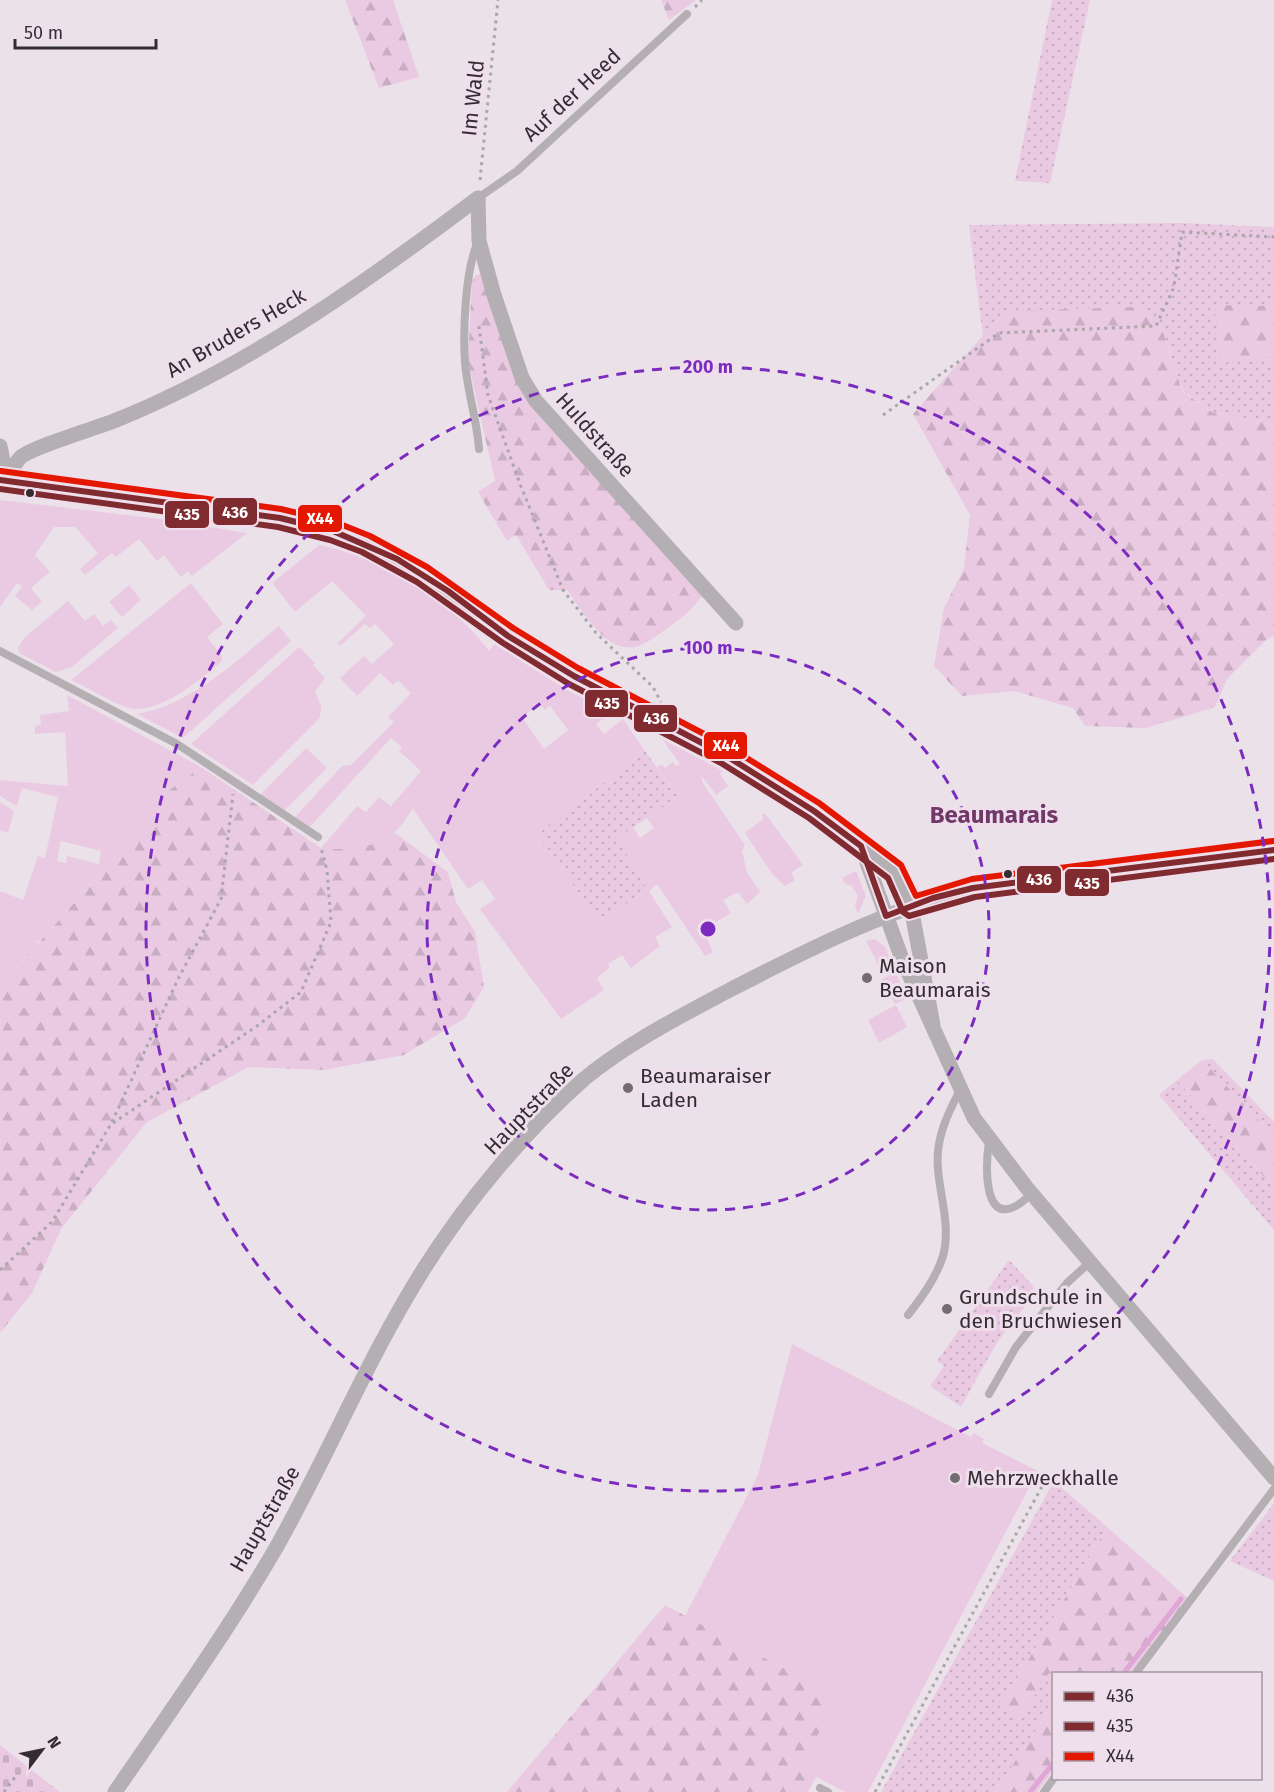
<svg xmlns="http://www.w3.org/2000/svg" width="1274" height="1792" font-family="'Fira Sans',sans-serif">
<style>
.grass{fill:url(#grass-dots)}
.forest{fill:url(#forest-firs)}
.cemetery{fill:url(#cemetery-stones)}
.garden{fill:#eacae3;fill-rule:evenodd}
.lines{fill:none;stroke-linecap:round;stroke-linejoin:round}
.stream{stroke:#e0a6d5;stroke-width:5}
.path{stroke:#aaa6a9;stroke-width:3;stroke-dasharray:3 4.5;stroke-linecap:butt}
.lane{stroke:#b3afb2;stroke-width:8}
.street{stroke:#b3afb2;stroke-width:15}
.bus-1-casing{stroke:#efdeeb;stroke-width:10}
.bus-2-casing{stroke:#efdeeb;stroke-width:10}
.bus-3-casing{stroke:#efdeeb;stroke-width:10}
.bus-1{stroke:#7f2b30;stroke-width:6}
.bus-2{stroke:#7f2b30;stroke-width:6}
.bus-3{stroke:#e41700;stroke-width:6}
.ring{fill:none;stroke:#7b2cbf;stroke-width:3;stroke-dasharray:10 8}
.bus-dot{fill:#332d31;stroke:#efdeeb;stroke-width:2}
.poi-dot{fill:#736c71;stroke:#efdeeb;stroke-width:2}
.labels{text-anchor:middle;dominant-baseline:central;stroke-width:6;stroke-linejoin:round;paint-order:stroke}
.street-label{font-size:21px;fill:#332d31;stroke:#efdeeb}
.poi-label{font-size:21px;fill:#332d31;stroke:#efdeeb;text-anchor:start}
.quarter-label{font-size:24px;font-weight:bold;fill:#703967;stroke:#efdeeb}
.centre{fill:#7b2cbf;stroke:#efdeeb;stroke-width:3}
.ring-label{font-size:18px;text-anchor:middle;font-weight:bold;fill:#7b2cbf;stroke:#efdeeb;stroke-width:6;stroke-linejoin:round;paint-order:stroke}
.line-badge{stroke:#efdeeb;stroke-width:2}
.badge-label{font-size:16px;text-anchor:middle;font-weight:bold;fill:#fff}
</style>
<defs>
<pattern id="grass-dots" width="8" height="8" patternUnits="userSpaceOnUse" patternTransform="scale(1.5)"><rect width="8" height="8" fill="#eacae3"/><path d="M2 2h.1M6 6h.1" fill="none" stroke="#c9aec3" stroke-width="1.8" stroke-linecap="round"/></pattern>
<pattern id="forest-firs" width="22" height="20" patternUnits="userSpaceOnUse" patternTransform="scale(1.5)"><rect width="22" height="20" fill="#eacae3"/><path d="M5 1l3.5 6h-7zM16 11l3.5 6h-7z" fill="#c9aec3"/></pattern>
<pattern id="cemetery-stones" width="16" height="16" patternUnits="userSpaceOnUse" patternTransform="scale(1.5)"><rect width="16" height="16" fill="#eacae3"/><path d="M2 7V4a2 2 0 0 1 4 0v3zM10 15v-3a2 2 0 0 1 4 0v3z" fill="#c9aec3"/></pattern>
</defs>
<rect width="100%" height="100%" fill="#ebe2e9"/>
<path class="grass" d="M1052,0H1090L1050,183L1015,181Z
M1183,223L1274,227V425L1212,412L1182,390L1162,328L1005,311L983,336L969,225Z
M645,751L678,797L617,838L648,890L598,921L537,834Z
M1213,1059L1274,1122V1136L1202,1060Z
M1177,1080L1274,1188V1230L1159,1095Z
M1009,1260L1033,1286V1299C1000,1329 983,1369 961,1407L930,1386L944,1366L937,1361Z
M1054,1481L1107,1527L1001,1706L1020,1717L1050,1670L1054,1674L1053,1704L995,1792H881Z
M1274,1503V1581L1230,1561Z"/>
<path class="forest" d="M345,0H393L419,77L379,88Z
M661,0H696L669,20Z
M481,274L530,405L704,593C691,612 678,621 659,634C652,639 644,645 635,647C605,653 582,610 567,590H549L516,535L507,541L478,492L495,481L468,362L472,281L475,276Z
M1214,305L1274,306V357L1221,363Z
M1137,307L1162,328L1182,391L1212,412L1274,425V636L1265,641L1227,679L1215,707L1146,728L1085,726L1073,708L1014,691L962,696L934,666L944,608L964,568L970,515L913,414L1005,311Z
M201,767L321,848C349,852 369,844 395,833L448,872L456,902L475,932L484,987L465,1018L404,1055L324,1070L249,1067L147,1122L61,1229L32,1293L0,1333V986L133,837L159,816L161,796Z
M1202,1060L1274,1136V1188L1177,1080Z
M1107,1527L1189,1599L1130,1673L1053,1675L1049,1673L1020,1718L1001,1706Z
M665,1605L838,1697L801,1768L816,1777L808,1792H507Z
M1053,1704V1771L1037,1792H995Z"/>
<path class="cemetery" d="M0,1745L60,1792H0Z"/>
<path class="garden" d="M0,500L153,518L247,533L192,576L188,571L181,577L164,555L157,561L139,539L116,557L112,553L85,575L80,569L98,553L75,527H54L35,555L50,572L31,588L42,602L32,610L15,596L22,587L17,583L0,607Z
M319,545C377,556 455,603 489,651L494,644L567,690L611,713L596,724L604,734L623,719L645,751L537,834L598,921L648,890L617,838L633,827L640,838L654,828L647,818L678,797L657,767L662,764L665,768L673,762L676,766L680,764L662,739L723,771L720,774L728,786L716,795L701,775L703,783L745,845L742,851L747,872L760,892L747,904L738,892L723,900L731,913L703,930L713,952L705,956L657,884L649,891L672,927L655,937L660,946L631,968L622,955L608,964L610,967L597,978L604,990L561,1019L480,909L495,899L482,880L468,889L413,809C407,816 402,826 395,832C379,848 343,851 321,848L357,806L366,812L379,797L391,806L421,771L399,751L402,747L391,738L309,828L295,817L342,766L351,765L394,722L388,717L411,693L398,680L393,685L380,673L357,696L340,678L364,656L372,664L394,644L375,624L370,628L365,624L340,646L338,643L366,616L332,581L295,612L272,583ZM540,704L545,710L550,706L568,730L544,749L522,717Z
M191,583L223,624L207,637L222,656V661C201,679 156,718 126,707C108,701 89,688 71,680Z
M129,585L141,600L122,617L109,602Z
M68,601L85,621L94,614L103,626L111,620L118,628L72,667L56,672L19,653L18,648L24,638Z
M279,626L291,641L183,738L137,714C195,703 235,661 279,626Z
M299,647L315,663L313,665L325,678L315,692L321,706L320,718L253,785L191,744Z
M67,695L201,767L161,796L159,816L133,837L39,942L34,939L38,943L0,986V891L23,900L38,856L45,858L58,797L22,788L17,806L15,805L0,796V780L68,786L65,732L35,734V726L41,725L40,715L69,711ZM61,841L101,851L99,864L67,856L66,863L57,861Z
M306,748L327,768L284,811L260,795Z
M0,802L14,811L8,833L0,830Z
M765,813L803,865L791,873L795,880L785,886L772,874L745,833L763,819L762,815Z
M856,871L866,896L858,914L855,906L858,896L852,886L845,884L842,878Z
M875,939L885,947L891,961L889,967L882,972L866,941Z
M892,974L897,976L908,998L895,1004L882,979Z
M896,1005L907,1027L879,1043L868,1020Z
M792,1344L971,1437L974,1433L984,1439L982,1443L1038,1471L868,1792H845L800,1768L838,1697L685,1616L758,1475Z"/>
<g class="lines">
<path class="stream" d="M1123,1674L1181,1599
M1030,1792L1054,1762"/>
<path class="path" d="M695,7L702,0
M480,180L498,0
M479,326L488,395L520,484L563,590L596,633L653,687L661,702
M883,415L999,333L1156,326L1174,287L1182,232L1274,237
M113,1123L257,1026L301,992L331,922L327,870L321,848
M0,1270L52,1222L111,1124L178,979L221,899L233,794
M4,1792L18,1773
M875,1792L1045,1481"/>
<path class="lane" d="M478,198L517,171L687,14
M478,242C465,270 463,330 465,362C467,391 477,419 479,449
M0,651L177,744L318,837
M989,1141C984,1174 985,1240 1032,1193
M908,1315C922,1297 936,1278 943,1256C951,1227 940,1197 938,1169C935,1140 947,1115 960,1090
M989,1394L1016,1347L1067,1283L1090,1262
M1135,1674L1274,1489
M820,1788L828,1792
M1044,1792L1054,1778"/>
<path class="street" d="M478,198L479,241L494,295L522,378L536,401L736,623
M0,446L7,480
M0,480L280,518L333,531L397,559L448,591L508,636L574,676L725,755L773,785L895,872L911,907L933,1025
M7,480C11,473 15,462 21,457C32,447 96,428 114,421C246,368 365,283 478,198
M861,846L902,959L974,1118L1027,1188L1274,1478
M115,1792C170,1712 227,1632 276,1548C328,1456 368,1357 425,1267C467,1201 525,1131 584,1079C625,1045 675,1019 722,994C803,952 885,910 973,888L1274,850"/>
<g class="bus-1-casing">
<path id="bus-1" d="M0,480L280,518L333,531L397,559L448,591L508,636L574,676L725,755L814,811L861,846L886,916L933,898L973,888L1274,850"/>
</g>
<g class="bus-2-casing">
<path id="bus-2" d="M0,489L278,527L330,540L362,552L417,582L503,643L569,684L721,763L809,818L888,878L903,912L909,916L975,897L1274,859"/>
</g>
<g class="bus-3-casing">
<path id="bus-3" d="M1,471L281,509L335,522L370,536L427,567L513,628L578,668L729,747L819,803L901,865L916,896L972,879L1273,841"/>
</g>
<use href="#bus-1" class="bus-1"/>
<use href="#bus-2" class="bus-2"/>
<use href="#bus-3" class="bus-3"/>
</g>
<g class="ring">
<circle cx="708" cy="929" r="281"/>
<circle cx="708" cy="929" r="562"/>
</g>
<g class="bus-dot">
<circle cx="30" cy="493" r="5"/>
<circle cx="1008" cy="874" r="5"/>
</g>
<g class="poi-dot">
<circle cx="867" cy="978" r="6"/>
<circle cx="628" cy="1088" r="6"/>
<circle cx="947" cy="1309" r="6"/>
<circle cx="955" cy="1478" r="6"/>
</g>
<g class="labels">
<g class="street-label">
<text transform="translate(572 95) rotate(-43)">Auf der Heed</text>
<text transform="translate(473 98) rotate(-84)">Im Wald</text>
<text transform="translate(236 333) rotate(-30)">An Bruders Heck</text>
<text transform="translate(595 435) rotate(48)">Huldstraße</text>
<text transform="translate(529 1109) rotate(-46)">Hauptstraße</text>
<text transform="translate(265 1519) rotate(-60)">Hauptstraße</text>
</g>
<g class="poi-label">
<text x="879" y="966">Maison<tspan x="879" dy="24">Beaumarais</tspan></text>
<text x="640" y="1076">Beaumaraiser<tspan x="640" dy="24">Laden</tspan></text>
<text x="959" y="1297">Grundschule in<tspan x="959" dy="24">den Bruchwiesen</tspan></text>
<text x="967" y="1478">Mehrzweckhalle</text>
</g>
<g class="quarter-label">
<text x="994" y="815">Beaumarais</text>
</g>
</g>
<circle cx="708" cy="929" r="9" class="centre"/>
<g class="ring-label">
<text x="708" y="373">200 m</text>
<text x="708" y="654">100 m</text>
</g>
<g class="line-badge">
<rect x="212" y="497" width="46" height="29" rx="6" fill="#7f2b30"/>
<rect x="164" y="500" width="46" height="29" rx="6" fill="#7f2b30"/>
<rect x="297" y="504" width="46" height="29" rx="6" fill="#e41700"/>
<rect x="584" y="689" width="45" height="29" rx="6" fill="#7f2b30"/>
<rect x="633" y="704" width="45" height="29" rx="6" fill="#7f2b30"/>
<rect x="703" y="731" width="45" height="29" rx="6" fill="#e41700"/>
<rect x="1016" y="865" width="46" height="29" rx="6" fill="#7f2b30"/>
<rect x="1064" y="868" width="46" height="29" rx="6" fill="#7f2b30"/>
</g>
<g class="badge-label">
<text x="235" y="518">436</text>
<text x="187" y="520">435</text>
<text x="320" y="524">X44</text>
<text x="607" y="709">435</text>
<text x="656" y="724">436</text>
<text x="726" y="751">X44</text>
<text x="1039" y="885">436</text>
<text x="1087" y="889">435</text>
</g>
<rect x="1052" y="1672" width="210" height="108" fill="#efdeeb" stroke="#a497a1" stroke-width="1.5"/>
<rect x="1064" y="1692" width="30" height="9" fill="#7f2b30" stroke="#a497a1" stroke-width="1.5"/>
<text x="1106" y="1702" font-size="18" fill="#332d31">436</text>
<rect x="1064" y="1722" width="30" height="9" fill="#7f2b30" stroke="#a497a1" stroke-width="1.5"/>
<text x="1106" y="1732" font-size="18" fill="#332d31">435</text>
<rect x="1064" y="1752" width="30" height="9" fill="#e41700" stroke="#a497a1" stroke-width="1.5"/>
<text x="1106" y="1762" font-size="18" fill="#332d31">X44</text>
<g transform="translate(42 1750) rotate(58)" stroke="#efdeeb" stroke-width="4.5" paint-order="stroke">
<path d="M0-4.5L10 22L0 15L-10 22Z" fill="#332d31"/>
<text y="-9" font-size="16" font-weight="bold" text-anchor="middle" fill="#332d31">N</text>
</g>
<path d="M15 39v9h141v-9" fill="none" stroke="#332d31" stroke-width="3"/>
<text x="24" y="39" font-size="18" fill="#332d31" stroke="#efdeeb" stroke-width="4.5" paint-order="stroke">50 m</text>
</svg>
